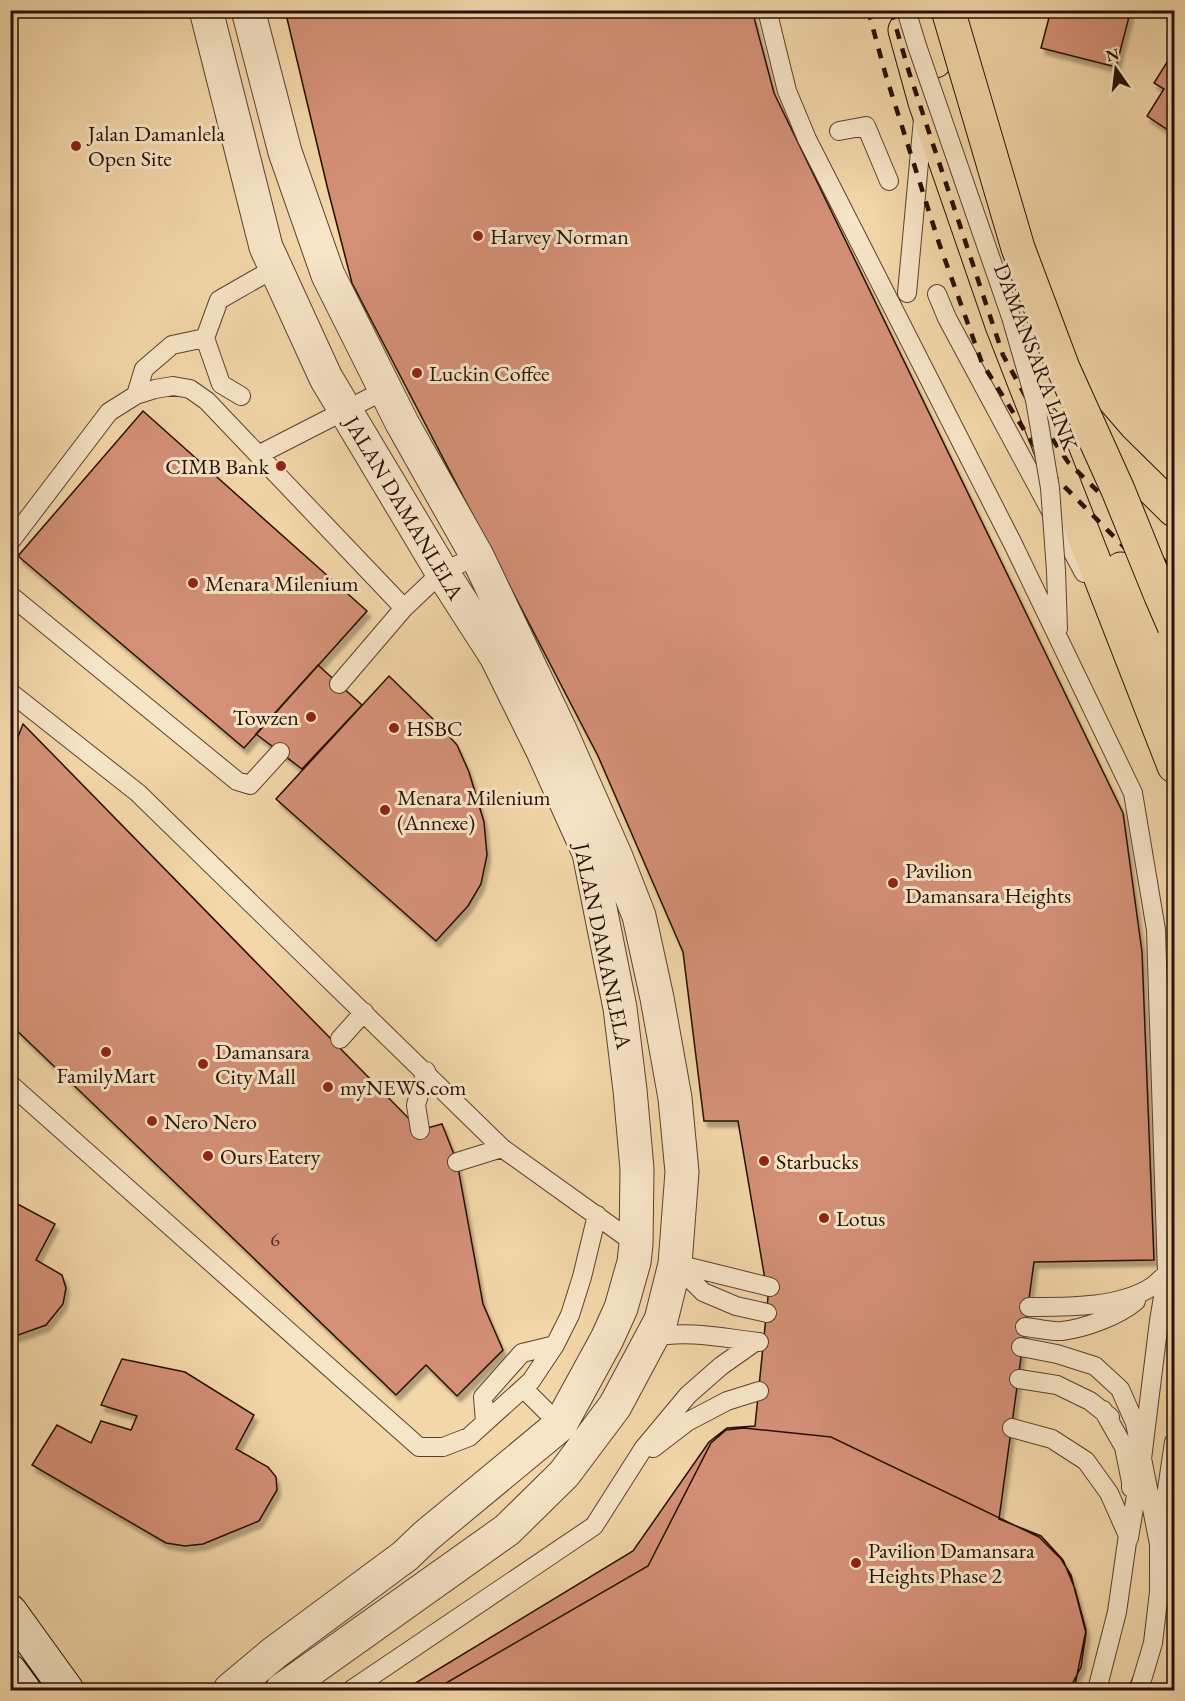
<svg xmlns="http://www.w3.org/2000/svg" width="1185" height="1701" font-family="'EB Garamond',serif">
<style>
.building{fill:#d49077;stroke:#260f06;stroke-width:1.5;filter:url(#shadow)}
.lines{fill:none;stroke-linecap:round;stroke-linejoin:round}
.service-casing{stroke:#59412f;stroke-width:20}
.minor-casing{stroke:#59412f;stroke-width:35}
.secondary-casing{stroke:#260f06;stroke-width:35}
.motorway-casing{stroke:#260f06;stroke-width:35}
.service{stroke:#f7e5c7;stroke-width:18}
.minor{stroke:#f7e5c7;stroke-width:33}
.secondary{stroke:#f7e5c7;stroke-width:33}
.motorway{stroke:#f3d7a9;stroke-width:33}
.rail{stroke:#260f06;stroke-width:4.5;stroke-dasharray:10 10;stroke-linecap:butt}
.service-bridge-casing{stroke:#59412f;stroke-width:20;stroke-linecap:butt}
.motorway-bridge-casing{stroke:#260f06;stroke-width:35;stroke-linecap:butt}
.service-bridge{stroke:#f7e5c7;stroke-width:18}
.motorway-bridge{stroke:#f3d7a9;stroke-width:33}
.poi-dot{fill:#8f2418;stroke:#f7e5c7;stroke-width:2}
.labels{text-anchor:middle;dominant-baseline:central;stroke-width:6;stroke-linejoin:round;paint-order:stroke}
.number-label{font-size:20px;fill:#522f22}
.poi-label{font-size:22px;fill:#260f06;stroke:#f7e5c7;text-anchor:start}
.street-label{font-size:22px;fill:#260f06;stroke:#f7e5c7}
</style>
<defs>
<filter id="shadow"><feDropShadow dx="3.5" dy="6" stdDeviation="1.5" flood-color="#0004"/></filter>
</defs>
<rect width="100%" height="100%" fill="#f3d7a9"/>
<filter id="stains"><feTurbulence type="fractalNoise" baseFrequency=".00333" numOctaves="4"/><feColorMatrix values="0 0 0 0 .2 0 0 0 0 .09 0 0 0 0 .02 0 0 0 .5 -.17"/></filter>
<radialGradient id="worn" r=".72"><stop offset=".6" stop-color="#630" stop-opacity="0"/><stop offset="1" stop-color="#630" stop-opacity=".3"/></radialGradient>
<path class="building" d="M285,10H752L774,93L1123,813L1142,952L1154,1260L1034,1262L999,1519L1041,1536L1063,1560L1075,1589L1086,1630L1074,1690H404L633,1551L709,1442L727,1428L755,1426L768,1297L738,1121H704L683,952L598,756L352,283L328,190Z
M1051,10H1119L1130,13L1116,67L1041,48Z
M1174,51V134L1147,116L1164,89L1154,83Z
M143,411L367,611L244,748L18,556Z
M318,665L362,705L302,769L256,734Z
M389,676L437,723L457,745L469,772L484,822L487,855L481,884L468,906L436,941L276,799Z
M23,724L420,1130L442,1124L457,1162L483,1304L503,1350L457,1396L426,1365L396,1395L10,1024V757Z
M10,1200L55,1224L36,1260L62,1275L66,1288L63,1304L46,1325L10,1338Z
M122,1359L185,1372L254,1415L236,1449L268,1467L276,1477L277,1490L259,1521L203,1544L185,1546L166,1543L32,1465L57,1425L91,1443L101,1421L131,1430L137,1416L101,1405Z
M744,1428L831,1437L1039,1537L1061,1559L1071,1575L1086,1633L1081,1667L1069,1690H434L648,1566L711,1443L726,1430Z"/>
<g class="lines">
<g class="service-casing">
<path id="service" d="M767,10L787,91L807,139L1013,544L1133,793L1156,930L1167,1273L1159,1321L1142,1459L1129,1538
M839,131L866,126L889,181
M907,293L923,119
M937,294L947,318L1084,573
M136,395L144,369L172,345L205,338
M241,396L221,384L205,338L219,300L275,268
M258,455L385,390
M10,542L109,412L136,395L155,389L173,386L190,389L207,401L404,608
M1056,571L1058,629
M10,595L237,781L250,785L280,752
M339,684L404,608L442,572L477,556
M10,692L138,793L502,1148L636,1244
M340,1039L364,1012
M10,1084L419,1447H443L469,1437L531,1381L555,1345L570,1315L582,1277L597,1215
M420,1130L416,1105L426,1071
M457,1162L502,1148
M675,1264L703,1292L736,1306L767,1313
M677,1264L770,1287
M1029,1307C1068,1307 1120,1308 1153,1286C1158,1282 1163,1277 1167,1273
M1025,1327C1037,1328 1050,1332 1062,1331C1086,1328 1118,1316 1136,1301
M653,1337C688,1330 723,1338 759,1342
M1021,1347L1057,1354L1095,1366L1120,1389L1135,1423L1159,1544
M1019,1379L1057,1385L1090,1401L1110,1417
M530,1395L560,1425
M1103,1410L1124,1447L1131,1482V1488
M485,1422L483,1397L522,1353L555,1345
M1012,1428L1052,1439L1086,1461L1109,1493L1129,1538
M653,1448L687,1422L727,1401L759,1391
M1161,1530L1174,1442
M351,1690L594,1526L643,1449L688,1395L721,1366L755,1342
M1097,1690L1117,1612L1129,1528"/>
</g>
<g class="minor-casing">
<path id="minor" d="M206,10L266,247L326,378L442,572L496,656L543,751L589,853L620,1008L630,1090L637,1169L636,1244L634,1262L621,1308L607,1339L560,1425L426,1536L405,1556L274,1653L230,1690
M248,10L285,152L328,275L402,423L477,556L559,728L616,857L639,916L657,998L675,1098L682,1172L675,1264L661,1320L615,1406L564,1474L507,1530L282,1690"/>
</g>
<g class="secondary-casing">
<path id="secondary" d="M10,1611L67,1690
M10,1671L24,1690"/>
</g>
<g class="motorway-casing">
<path id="motorway" d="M923,10L935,61
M905,30L925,102L1002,325L1174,766
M1034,359L1111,448L1174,510
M1121,569L1174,694
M1146,1690L1174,1625"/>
</g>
<use href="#service" class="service"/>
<use href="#minor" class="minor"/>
<use href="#secondary" class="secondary"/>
<use href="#motorway" class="motorway"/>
<path class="rail" d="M868,10L886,76L939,243L982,363L1052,474L1138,561L1174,605
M891,10L909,72L1003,355L1034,412L1068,462L1152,545L1174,574"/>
<g class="service-bridge-casing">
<path id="service-bridge" d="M906,10L917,46L1011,317L1035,400L1050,488L1056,571
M1139,1690L1153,1643L1159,1592V1544"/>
</g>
<g class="motorway-bridge-casing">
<path id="motorway-bridge" d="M948,10L1018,248L1063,368L1118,490L1161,596L1174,626"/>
</g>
<use href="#service-bridge" class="service-bridge"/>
<use href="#motorway-bridge" class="motorway-bridge"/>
</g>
<g class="poi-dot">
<circle cx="76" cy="146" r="6"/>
<circle cx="478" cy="236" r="6"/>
<circle cx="417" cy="373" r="6"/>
<circle cx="281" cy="466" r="6"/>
<circle cx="193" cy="583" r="6"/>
<circle cx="311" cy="717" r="6"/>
<circle cx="394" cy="728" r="6"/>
<circle cx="385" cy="810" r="6"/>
<circle cx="893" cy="883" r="6"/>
<circle cx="106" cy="1052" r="6"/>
<circle cx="203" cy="1064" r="6"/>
<circle cx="328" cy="1087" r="6"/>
<circle cx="152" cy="1121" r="6"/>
<circle cx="208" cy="1156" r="6"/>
<circle cx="764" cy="1161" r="6"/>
<circle cx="824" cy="1218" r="6"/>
<circle cx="856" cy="1563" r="6"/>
</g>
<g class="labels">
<g class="number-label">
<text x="275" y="1239">6</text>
</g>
<g class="poi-label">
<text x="88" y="133">Jalan Damanlela<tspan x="88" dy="25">Open Site</tspan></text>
<text x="490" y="236">Harvey Norman</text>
<text x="429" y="373">Luckin Coffee</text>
<text x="269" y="466" text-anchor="end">CIMB Bank</text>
<text x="205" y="583">Menara Milenium</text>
<text x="299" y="717" text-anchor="end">Towzen</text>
<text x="406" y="728">HSBC</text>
<text x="397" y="797">Menara Milenium<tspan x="397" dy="25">(Annexe)</tspan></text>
<text x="905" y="870">Pavilion<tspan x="905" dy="25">Damansara Heights</tspan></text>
<text x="215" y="1051">Damansara<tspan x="215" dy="25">City Mall</tspan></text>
<text x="106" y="1075" text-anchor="middle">FamilyMart</text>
<text x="340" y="1087">myNEWS.com</text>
<text x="164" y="1121">Nero Nero</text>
<text x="220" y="1156">Ours Eatery</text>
<text x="776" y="1161">Starbucks</text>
<text x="836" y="1218">Lotus</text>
<text x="868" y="1550">Pavilion Damansara<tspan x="868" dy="25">Heights Phase 2</tspan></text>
</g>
<g class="street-label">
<text transform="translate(1036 357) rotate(69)">DAMANSARA LINK</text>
<text transform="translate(404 508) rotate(59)">JALAN DAMANLELA</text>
<text transform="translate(603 946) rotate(78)">JALAN DAMANLELA</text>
</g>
</g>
<rect width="1185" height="1701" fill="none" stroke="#f3d7a9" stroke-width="36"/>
<rect x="12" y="12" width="1161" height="1677" fill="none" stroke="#260f06" stroke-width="3"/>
<rect x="18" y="18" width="1149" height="1665" fill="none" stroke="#260f06" stroke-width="1.5"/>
<g transform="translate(1116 69) rotate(346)" stroke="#f7e5c7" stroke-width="4.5" paint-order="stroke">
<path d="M0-4.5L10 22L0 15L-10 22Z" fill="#260f06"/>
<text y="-9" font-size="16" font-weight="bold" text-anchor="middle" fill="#260f06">N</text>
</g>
<rect width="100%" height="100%" filter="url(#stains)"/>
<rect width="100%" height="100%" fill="url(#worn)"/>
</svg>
